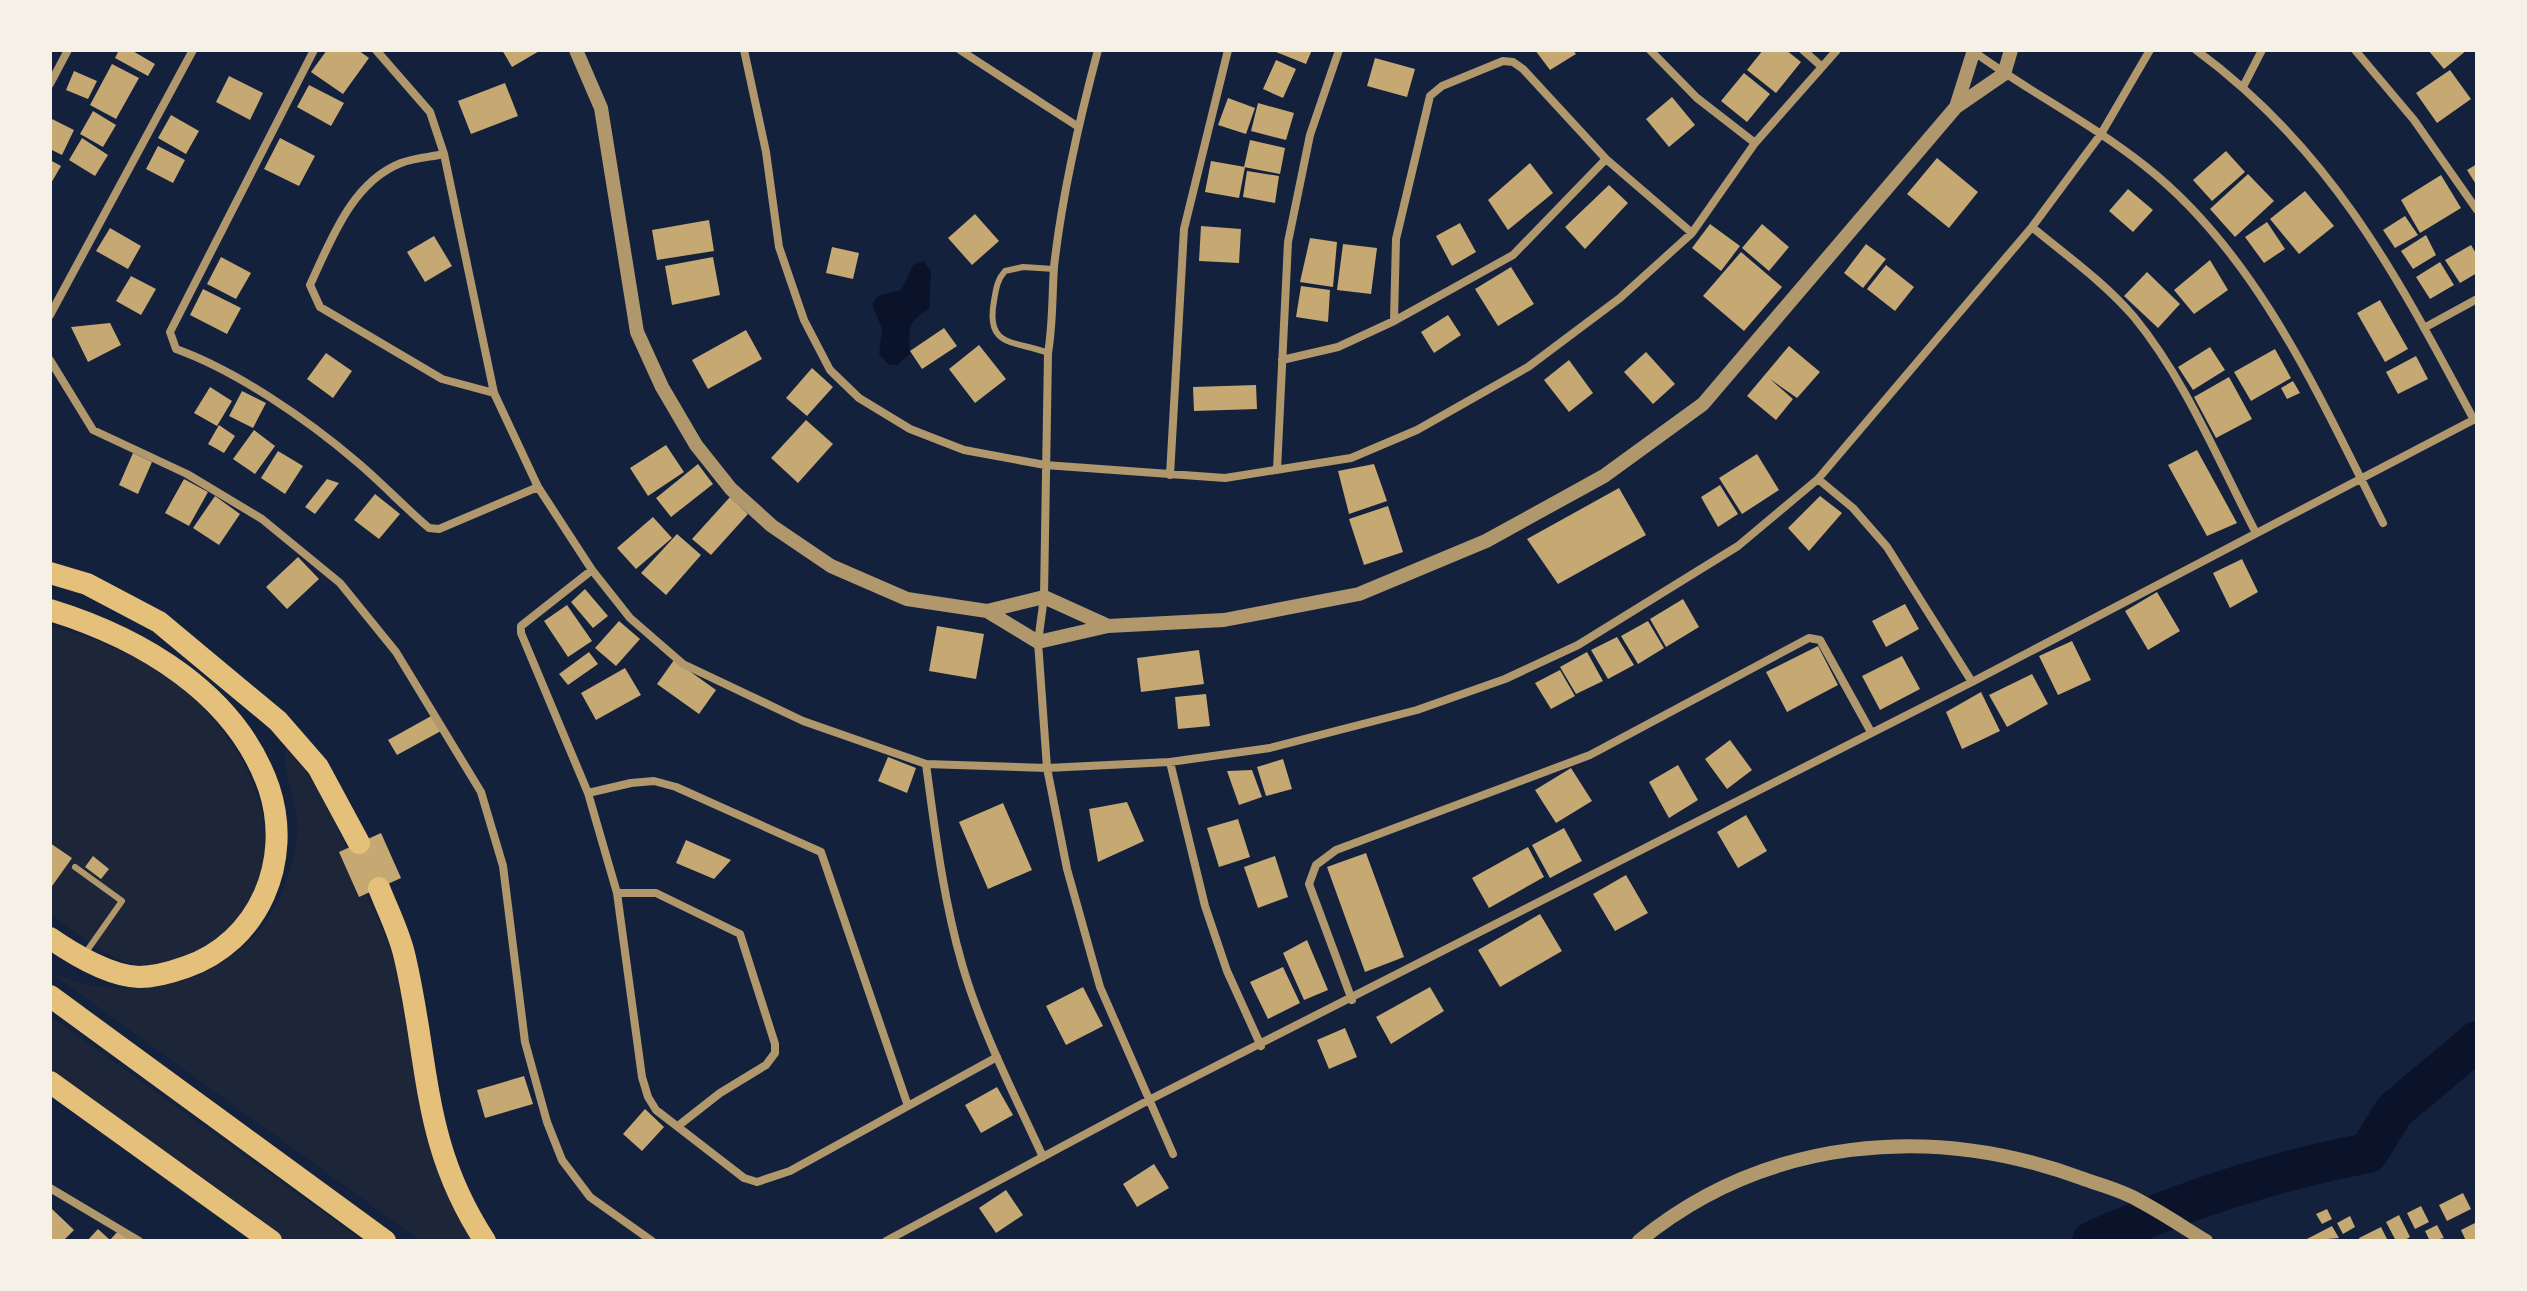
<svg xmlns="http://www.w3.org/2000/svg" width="2527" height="1291" font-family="'Alegreya Sans',sans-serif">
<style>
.green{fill:#1d2539}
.water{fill:#0b132b}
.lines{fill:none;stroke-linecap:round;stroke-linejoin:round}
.river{stroke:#0b132b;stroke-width:40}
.building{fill:#c6a872}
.service{stroke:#b1986c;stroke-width:6}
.minor{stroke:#b1986c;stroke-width:8}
.tertiary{stroke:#b1986c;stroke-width:14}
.motorway{stroke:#e5c07b;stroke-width:22}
</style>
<rect width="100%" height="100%" fill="#14213d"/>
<path class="green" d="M50,625C91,638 131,651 166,676C236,726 299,828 244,910C230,931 214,946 191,957C172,965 147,971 127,963C99,952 74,931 50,914Z
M286,746L322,795L392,951L427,1134L477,1241H421L54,975C70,979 86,986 102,987C207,998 283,941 297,837C301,805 281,778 286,746Z
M50,1016L363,1241H284L50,1074Z"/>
<path class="water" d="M924,261L931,272L929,309C906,323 909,329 910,354L897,365H889L879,354L882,329L872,304L879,295L901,290L913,265Z"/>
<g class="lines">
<path class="river" d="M2092,1241C2181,1202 2272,1171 2368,1153L2394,1111L2477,1041"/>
</g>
<path class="building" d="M119,50H131L155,64L148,76L115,58Z
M327,50H358L369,58L343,94L311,72Z
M502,50H541L512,67Z
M1271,50H1312L1306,64Z
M1535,50H1573L1576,54L1550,70Z
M1763,50H1786L1801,62L1776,93L1747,70Z
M2428,50H2467L2444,69Z
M1375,58L1415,69L1407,97L1367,86Z
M1276,60L1296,69L1283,98L1263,89Z
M112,64L139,78L116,119L90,105Z
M2450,70L2471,99L2437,123L2416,93Z
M74,71L97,81L88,99L66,90Z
M1744,73L1770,94L1747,122L1721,101Z
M229,76L263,93L250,120L216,102Z
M505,83L518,116L471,134L458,101Z
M309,85L344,103L331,126L297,107Z
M1672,97L1695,125L1669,147L1646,119Z
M1228,98L1255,108L1246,134L1218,125Z
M1258,103L1294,113L1286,140L1251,131Z
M93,111L116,125L103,147L80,134Z
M171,115L199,131L186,154L158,138Z
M50,118L74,130L62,155L50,149Z
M82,138L108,155L95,176L69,160Z
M280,138L315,156L299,186L264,169Z
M1250,140L1285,148L1280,174L1244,167Z
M158,146L185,160L173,183L146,169Z
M2226,151L2245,172L2212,201L2193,180Z
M1937,158L1978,192L1949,228L1907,194Z
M50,160L61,166L50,185Z
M1211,161L1245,167L1239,198L1205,192Z
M1530,163L1553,193L1508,230L1488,200Z
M2477,164V186L2467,170Z
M1247,171L1279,176L1275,203L1243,197Z
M2248,174L2274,201L2235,237L2210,209Z
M2441,175L2461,208L2420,233L2401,200Z
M1609,185L1628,203L1585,249L1565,227Z
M2128,189L2153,210L2133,232L2109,211Z
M2305,191L2334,226L2299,254L2270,219Z
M975,214L999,241L972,265L948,238Z
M2405,216L2418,235L2395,248L2383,230Z
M709,220L714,251L657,260L652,230Z
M2267,222L2285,249L2264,263L2245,237Z
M1460,223L1476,252L1452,266L1436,236Z
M1710,224L1740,246L1721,271L1692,248Z
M1762,224L1789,247L1769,271L1742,248Z
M1201,226L1241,229L1239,263L1199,261Z
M110,228L141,246L128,269L96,251Z
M2426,235L2436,255L2413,269L2401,251Z
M434,236L452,266L425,282L407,252Z
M1310,238L1337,242L1333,287L1300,282Z
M1343,244L1377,248L1371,294L1337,290Z
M1866,244L1886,259L1863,288L1844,273Z
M2471,245L2477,255V273L2460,283L2445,260Z
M832,247L859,253L853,279L826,273Z
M1741,252L1782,287L1744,331L1703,296Z
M221,257L251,273L236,299L207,284Z
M713,257L720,295L672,305L665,266Z
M2210,260L2228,290L2194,314L2174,290Z
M2440,262L2454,285L2430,299L2416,277Z
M1886,265L1914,287L1895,311L1867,289Z
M1511,267L1534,304L1498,326L1475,289Z
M2147,272L2180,304L2158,328L2124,296Z
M131,276L156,289L141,315L116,301Z
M1301,286L1330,290L1328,322L1296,317Z
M203,289L241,308L227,334L190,315Z
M2380,300L2408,349L2385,362L2357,313Z
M1448,315L1461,335L1434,353L1421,332Z
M110,323L121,345L88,362L71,327Z
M944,328L957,346L922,369L910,351Z
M746,330L762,359L708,389L692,360Z
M979,345L1006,379L975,403L949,369Z
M1789,346L1820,372L1797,398L1770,379L1793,399L1776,420L1747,396Z
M2210,347L2225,370L2193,390L2178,367Z
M2275,349L2291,378L2251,401L2234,372Z
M1646,352L1675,384L1653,404L1624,372Z
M326,353L352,371L333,398L307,379Z
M2416,356L2428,379L2398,394L2386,372Z
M1569,360L1593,393L1569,412L1544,380Z
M812,368L833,387L807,416L786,398Z
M2229,377L2252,419L2216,438L2194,397Z
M2293,381L2300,393L2287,399L2281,388Z
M1256,385L1257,409L1194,411L1193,387Z
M210,387L232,401L217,426L194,413Z
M242,391L266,403L253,428L229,416Z
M806,420L833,444L798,483L771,458Z
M219,425L235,436L224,453L208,444Z
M254,430L275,446L255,474L233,459Z
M666,445L684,472L648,496L630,468Z
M2197,450L2237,523L2207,536L2168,465Z
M278,451L303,466L285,494L261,478Z
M133,453L152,462L138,494L119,485Z
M1757,454L1779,490L1742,514L1719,478Z
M698,464L713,484L671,517L656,498Z
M1374,464L1387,501L1349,514L1338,471Z
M184,479L208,492L189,526L165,513Z
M327,479L339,483L315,514L305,507Z
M1720,485L1738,514L1718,527L1701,497Z
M1619,488L1646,535L1558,584L1527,539Z
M375,494L400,514L379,539L354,520Z
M215,496L240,514L219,545L193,528Z
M1820,496L1842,513L1809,551L1788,528Z
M730,497L748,514L711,555L692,539Z
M1388,506L1403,552L1364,565L1349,519Z
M653,517L672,538L636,569L617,548Z
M677,534L701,555L666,595L641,573Z
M298,557L319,579L287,609L266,587Z
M2242,559L2258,592L2230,608L2213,573Z
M585,589L608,616L593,628L571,602Z
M2157,592L2180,631L2148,650L2125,611Z
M1683,599L1699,627L1666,647L1650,619Z
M1905,604L1919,629L1886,647L1872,621Z
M567,605L592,641L568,657L544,621Z
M619,621L640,639L616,666L595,648Z
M1648,621L1664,648L1638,664L1621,636Z
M937,626L984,634L976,679L929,671Z
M1617,637L1634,665L1608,679L1591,650Z
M2072,641L2091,680L2058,695L2039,656Z
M1818,646L1838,685L1787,712L1766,672Z
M1199,650L1204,684L1141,692L1137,658Z
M589,652L598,664L568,685L559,674Z
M1587,652L1603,681L1576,694L1560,667Z
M1902,656L1920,689L1880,710L1862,676Z
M674,660L716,690L699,714L657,684Z
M625,668L641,695L596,720L581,693Z
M1560,670L1575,696L1551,709L1535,683Z
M2032,674L2048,704L2007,727L1989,695Z
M1981,692L2000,731L1962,749L1946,712Z
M1206,694L1210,726L1178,729L1175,697Z
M433,715L441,731L397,755L388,740Z
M1730,740L1752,770L1727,789L1705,759Z
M888,757L916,768L907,793L878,781Z
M1283,759L1292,789L1266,796L1257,767Z
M1678,765L1698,800L1669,818L1649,782Z
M1571,768L1592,801L1556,823L1535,790Z
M1252,770L1262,797L1239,805L1227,771Z
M1127,802L1144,841L1098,862L1089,809Z
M1003,803L1032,870L988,889L959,822Z
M1746,815L1767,851L1738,868L1717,832Z
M1238,819L1250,857L1219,867L1207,828Z
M1564,828L1582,861L1550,878L1532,845Z
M381,833L401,878L359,897L339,852Z
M686,840L731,860L714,879L676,863Z
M50,843L72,858L50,889Z
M1528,847L1544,877L1489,908L1472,878Z
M1366,853L1404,957L1365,972L1327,867Z
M93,856L109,869L101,879L85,867Z
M1275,856L1288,897L1258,908L1244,867Z
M1626,875L1648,913L1615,931L1593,894Z
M1540,914L1562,951L1500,987L1478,950Z
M1307,940L1328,990L1304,1000L1283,953Z
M1283,967L1300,1003L1268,1019L1250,982Z
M1083,987L1103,1026L1066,1045L1046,1006Z
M1430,987L1444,1011L1391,1044L1376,1017Z
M1345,1028L1357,1057L1329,1069L1317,1040Z
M524,1076L533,1104L485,1118L477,1090Z
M997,1087L1013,1115L981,1133L965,1105Z
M645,1109L664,1127L642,1151L623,1134Z
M1154,1164L1169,1188L1137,1207L1123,1184Z
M1006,1190L1023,1215L996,1233L979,1208Z
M2463,1193L2471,1209L2447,1221L2439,1205Z
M2421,1206L2429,1222L2415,1229L2407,1213Z
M52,1209L74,1230L63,1241H50Z
M2327,1209L2332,1219L2322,1224L2316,1214Z
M2399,1215L2410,1237L2403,1241H2396L2386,1222Z
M2350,1216L2355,1227L2343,1234L2337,1223Z
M2477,1222V1240L2466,1241L2461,1230Z
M2437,1225L2444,1238L2430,1241L2425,1231Z
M2332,1226L2339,1238L2303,1241Z
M2381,1227L2388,1241H2360L2359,1238Z
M98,1229L110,1240L119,1230L130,1241H87Z"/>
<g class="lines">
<path class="service" d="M1048,353C1016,340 985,349 994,301C996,289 997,280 1005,271L1023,267L1054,269
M75,867L122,901L84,955"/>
<path class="minor" d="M314,50L170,332L176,349C237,371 308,420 357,462C382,483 404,507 429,528L439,529L538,487
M376,50L430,112L444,154L494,393L538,487L592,570L630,618L683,664L803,721L926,764L1047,768L1170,762L1270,748L1417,710L1505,679L1578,645L1738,546L1818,479L2032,227L2101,134L2150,50
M744,50L766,152L779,247L804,320L830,370L859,398L910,429L964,450L1045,465L1225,478L1351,458L1417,430L1528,367L1620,298L1692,233L1755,143L1837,50
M960,50L1077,126
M1098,50C1079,121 1062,194 1054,267C1052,296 1053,324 1048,353L1044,597L1038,642L1047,768L1067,869L1100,987L1173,1154
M1650,50L1697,98L1755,143
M1803,50L1821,66
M2196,50C2331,149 2397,276 2474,420
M2355,50L2414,120L2477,210
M1973,51C2029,92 2091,123 2145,166C2258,255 2320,398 2383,523
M50,84L68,50
M2244,85L2262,50
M444,154C430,157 414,158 401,163C352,182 331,240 310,285L320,307L442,379L494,393
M2032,227C2067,256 2105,283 2134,317C2185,379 2218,460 2255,531
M50,315L193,50
M1394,321L1396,239L1430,96L1442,86L1503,61L1513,62L1523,69L1606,159L1692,233
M2424,328L2477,299
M50,360L93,430L187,474L262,519L340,583L396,652L481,792L503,866L525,1042L547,1122L562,1160L590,1197L652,1241
M1282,360L1338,347L1394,321L1513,255L1606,159
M1277,470L1288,242L1310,135L1339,50
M1170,475L1184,229L1228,50
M1818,479L1853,508L1887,547L1972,682
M592,570L521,626V633L588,793L617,893L642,1077L648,1097L656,1110L744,1178L757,1182L790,1171L997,1057
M1170,762L1205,906L1227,971L1261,1046
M926,764C935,831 943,898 962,964C981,1030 1014,1094 1043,1157
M588,793L631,783L654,781L676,787L821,852L908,1106
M617,893H656L740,934L775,1044V1053L766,1065L720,1093L678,1126
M1352,1000L1309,884L1316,865L1336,850L1590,755L1809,638L1820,640L1871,732
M50,1188L139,1241
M886,1241L1149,1100L1972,682L2477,418"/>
<path class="tertiary" d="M576,50L601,108L637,332L662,387L696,445L731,489L772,526L831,566L907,599L987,611L1044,597L1108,626
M1956,107L1974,50
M987,611L1038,642L1108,626L1224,620L1359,594L1486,541L1604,476L1703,404L1956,107L2004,74L2011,50
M1639,1241C1766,1137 1931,1123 2081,1178C2100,1185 2121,1190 2138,1200C2161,1212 2183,1227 2206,1241"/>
<path class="motorway" d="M50,573L87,584L159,622L278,721L318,767L359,843
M50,610C141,638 236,693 269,788C293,861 259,942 186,967C172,972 154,977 139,977C110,976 73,954 50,938
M379,888C388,911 400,934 405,958C430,1065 421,1143 485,1241
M50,996L385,1241
M50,1082L271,1241"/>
</g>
<rect width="2527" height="1291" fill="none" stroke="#f6f1e7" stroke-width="104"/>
</svg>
